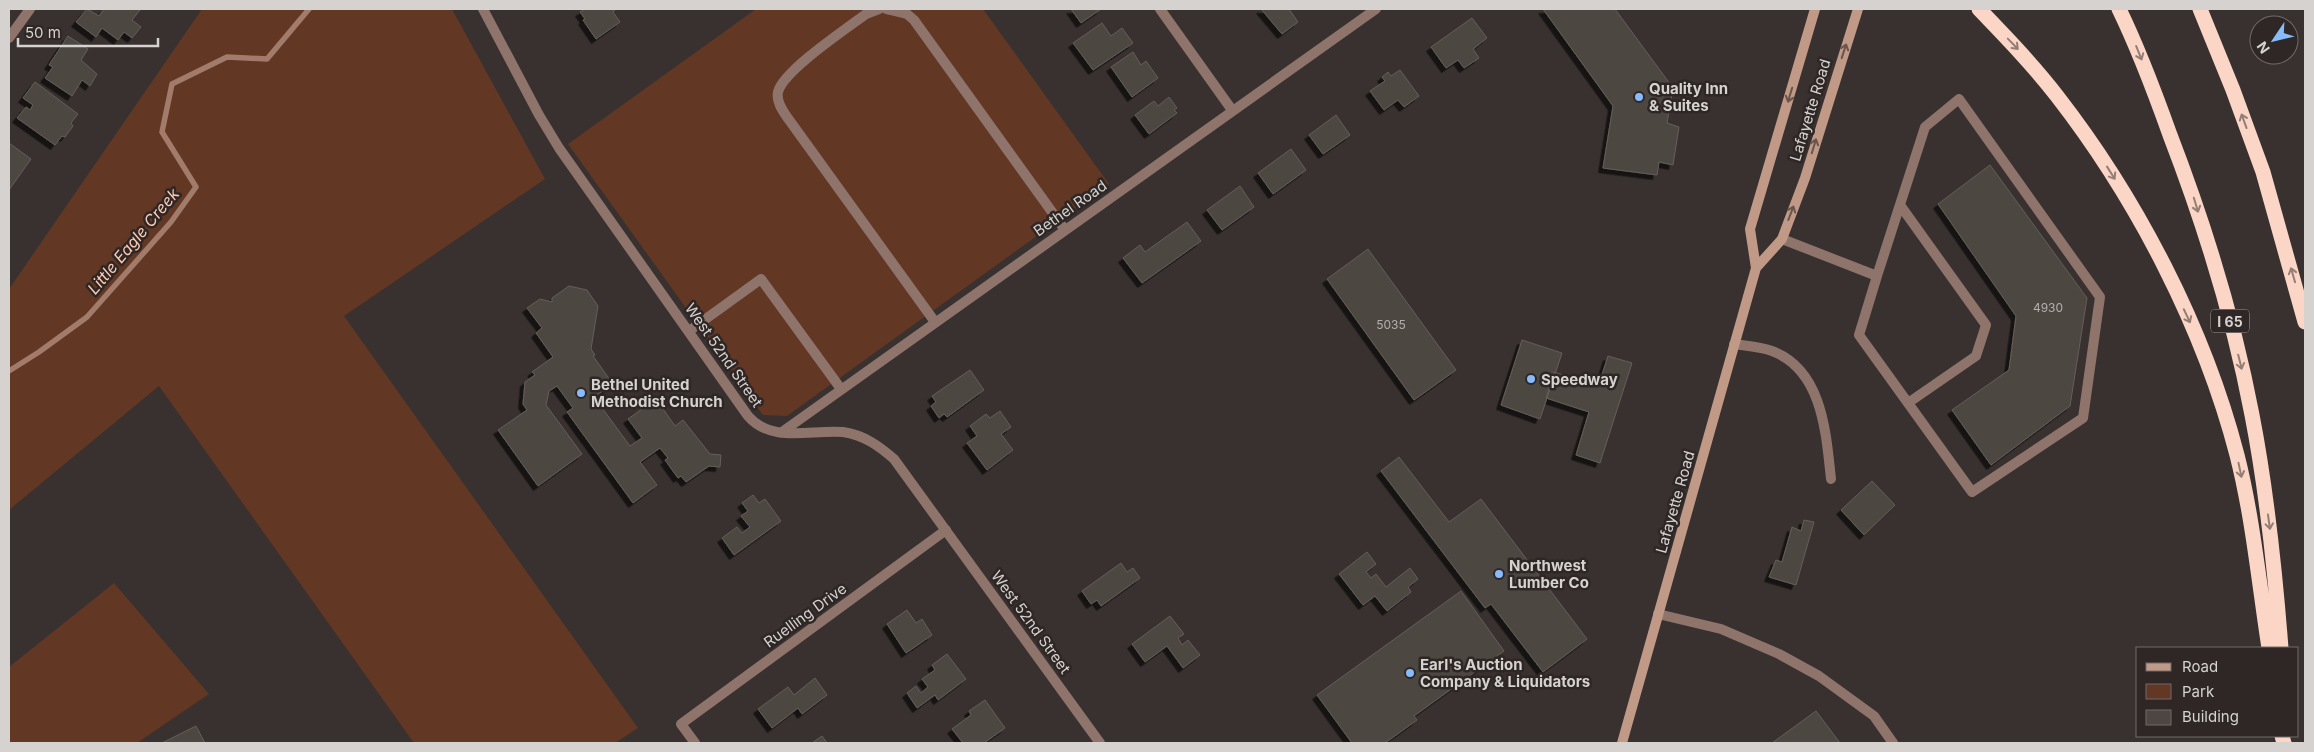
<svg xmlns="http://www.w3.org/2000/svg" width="2314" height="752" font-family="Inter,sans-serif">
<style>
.green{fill:#623724}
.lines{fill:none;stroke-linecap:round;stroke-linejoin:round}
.stream{stroke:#a27b6a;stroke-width:5.5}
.building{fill:#4d4643;stroke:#655e5a;filter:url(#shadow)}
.service{stroke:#8e746a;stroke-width:10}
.minor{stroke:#8e746a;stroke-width:10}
.tertiary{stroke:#8e746a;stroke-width:10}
.secondary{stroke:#c19987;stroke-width:10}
.motorway{stroke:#fbd5c5;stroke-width:15}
.oneway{stroke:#947e75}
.oneway2{stroke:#69554c}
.poi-dot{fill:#87bbfb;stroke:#2e2725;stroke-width:2}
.labels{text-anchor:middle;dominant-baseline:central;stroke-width:5;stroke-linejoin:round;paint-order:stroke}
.number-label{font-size:12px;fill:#b4afad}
.shield{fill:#2e2725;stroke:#a49f9d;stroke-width:1}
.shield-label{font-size:14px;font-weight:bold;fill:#d6d2d0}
.poi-label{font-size:15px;font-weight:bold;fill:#d6d2d0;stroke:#2e2725;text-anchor:start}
.street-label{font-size:15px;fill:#d6d2d0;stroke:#2e2725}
.water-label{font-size:16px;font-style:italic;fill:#fecab4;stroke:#2e2725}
</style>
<defs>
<filter id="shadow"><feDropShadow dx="-4.5" dy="4.5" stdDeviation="0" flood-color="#0009"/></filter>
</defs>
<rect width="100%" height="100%" fill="#38312f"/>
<path class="green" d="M202,9H452L545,179L344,316L638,728L615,743H414L159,386L9,510V289Z
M756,9H983L1109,184L787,416L763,415L568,144Z
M114,583L209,694L137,743H9V667Z"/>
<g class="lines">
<path class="stream" d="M9,371L39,352L87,317L171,222L196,187L162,132L172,84L227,57L267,59L309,9"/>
</g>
<path class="building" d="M87,9L99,16L104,9H138L140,10L132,20L141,27L132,38L124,32L118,40L102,28L96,37L76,22Z
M585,9H616L613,12L620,22L596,39L583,20L585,19L580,12Z
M1071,9H1101L1081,23Z
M1261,9H1289L1298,22L1282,34Z
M1543,9H1615L1673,88L1667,123L1679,127L1673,165L1659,162L1657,175L1603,168L1613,106Z
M1472,18L1487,38L1473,49L1479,58L1464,68L1458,60L1446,68L1431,47Z
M1102,23L1111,36L1122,28L1133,43L1093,70L1073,43Z
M68,36L88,49L81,60L97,74L90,86L82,80L72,96L45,78L53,67L49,65Z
M1133,52L1141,65L1146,61L1158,78L1132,97L1111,67Z
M1400,70L1419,96L1404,107L1398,100L1384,110L1370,91L1385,81L1382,77L1388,72L1391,76Z
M35,82L78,114L71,123L73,126L65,137L62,136L55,145L17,118L26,107L30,110L33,105L23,98Z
M1169,97L1177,108L1174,110L1177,113L1149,134L1135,115L1154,101L1158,106Z
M1336,115L1350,135L1323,154L1309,135Z
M9,143L31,159L9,190Z
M1291,149L1306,170L1273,194L1258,173Z
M1990,165L2087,298L2070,406L1991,465L1952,410L2009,370L2016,316L1938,204Z
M1240,186L1254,207L1222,230L1207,210Z
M1187,222L1201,241L1142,283L1123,258L1140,245L1145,252Z
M1368,249L1456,370L1414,400L1327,279Z
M569,286L587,290L598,306L591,349L595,355L593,356L613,384L594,397L630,446L642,438L628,419L656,399L675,426L683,420L710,454L721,455L720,467L709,466L686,482L681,476L678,478L665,460L668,458L660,448L640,462L657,485L633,503L567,412L573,408L557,386L549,391L546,405L582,454L538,486L498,430L527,410L523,404L525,382L535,375L532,372L553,357L536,333L542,328L527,308L540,299L552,302V298Z
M1522,340L1562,353L1540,419L1501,405Z
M1608,356L1632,363L1600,463L1576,455L1589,412L1546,398L1554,372L1598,387Z
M970,370L984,390L947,417L944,414L939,418L931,406L936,402L932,396Z
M1000,411L1011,427L1001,434L1013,450L987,470L967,443L977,436L970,426L986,414L990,418Z
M1399,457L1449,522L1481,499L1587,639L1543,672L1491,604L1485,608L1381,471Z
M1872,481L1895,505L1864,535L1841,510Z
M753,495L759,503L765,499L781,521L734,555L722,538L737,527L742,533L750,527L741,516L748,511L742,503Z
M1804,520L1814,522L1796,585L1769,577L1776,560L1782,562L1792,527L1801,531Z
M1367,552L1376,564L1366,572L1371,578L1376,574L1386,587L1410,568L1418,579L1408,587L1411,592L1387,611L1375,596L1363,605L1339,574Z
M1121,563L1127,572L1133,568L1140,578L1101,606L1097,600L1091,604L1082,591Z
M1461,591L1504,651L1414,716L1417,720L1385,743H1352L1317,695Z
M907,610L916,623L922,619L932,635L906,653L887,624Z
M1170,616L1184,634L1178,638L1182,645L1188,640L1200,655L1183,668L1167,646L1145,662L1132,644Z
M947,654L966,679L938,700L935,695L917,708L907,693L916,686L921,693L928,687L922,679L935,670L932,665Z
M815,678L827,695L802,714L798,708L772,728L758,709L788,687L794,695Z
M985,700L1005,728L984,743H963L952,729L971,715L969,711Z
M1816,711L1840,743H1772Z
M196,726L205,743H162Z
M822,736L827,743H812Z"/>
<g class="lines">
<path class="service" d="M879,9L866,14C846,29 783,71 778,92C776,101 782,110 787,117L935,322
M886,9L907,14L914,20L1065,230
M1900,205L1986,325L1976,356L1908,403
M1782,239L1877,276L1859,335L1972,492L2083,418L2100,297L1959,99L1925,127L1877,276
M689,331L761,279L841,389
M1734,344C1746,346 1761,347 1772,351C1823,370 1826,434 1831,479
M1658,614L1721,629L1779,654L1819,676L1874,716L1893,743"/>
<path class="minor" d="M1160,9L1232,110
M9,38L30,9
M782,432L1376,9
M695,743L681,724L946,530"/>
<path class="tertiary" d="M483,9L539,115L559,148L748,416C772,444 812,429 843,432C864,435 879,446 894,459L1100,743"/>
<path class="secondary" d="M1756,268L1782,239L1805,178L1858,9
M1622,743L1756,268L1750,229L1815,9"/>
<path class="motorway" d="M1979,9C2006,37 2033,65 2057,96C2137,199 2204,328 2237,455C2253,518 2259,584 2269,648
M2119,9C2139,50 2155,93 2170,135C2205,226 2234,320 2252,415C2267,492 2275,570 2281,648
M2200,9L2233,90L2263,172L2305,322
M2282,736L2284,743"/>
</g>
<defs><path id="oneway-shaft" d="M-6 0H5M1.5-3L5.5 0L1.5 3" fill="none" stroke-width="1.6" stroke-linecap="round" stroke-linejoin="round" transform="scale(1.25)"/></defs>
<g class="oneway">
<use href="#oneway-shaft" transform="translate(2013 44) rotate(46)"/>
<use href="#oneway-shaft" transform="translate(2139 53) rotate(68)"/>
<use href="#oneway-shaft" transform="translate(2244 121) rotate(-110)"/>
<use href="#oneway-shaft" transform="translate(2111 173) rotate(58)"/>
<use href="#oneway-shaft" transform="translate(2196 205) rotate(73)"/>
<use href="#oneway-shaft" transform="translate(2293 275) rotate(-106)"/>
<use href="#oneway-shaft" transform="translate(2187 316) rotate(65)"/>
<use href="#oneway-shaft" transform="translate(2240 362) rotate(76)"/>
<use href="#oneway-shaft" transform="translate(2240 470) rotate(78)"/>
<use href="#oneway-shaft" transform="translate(2269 522) rotate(82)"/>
</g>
<g class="oneway2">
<use href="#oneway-shaft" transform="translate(1844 51) rotate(-72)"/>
<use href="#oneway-shaft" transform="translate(1790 95) rotate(107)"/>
<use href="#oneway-shaft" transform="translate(1814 146) rotate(-73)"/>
<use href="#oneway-shaft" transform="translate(1791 213) rotate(-69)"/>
</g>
<g class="poi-dot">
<circle cx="1639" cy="97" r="5"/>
<circle cx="1531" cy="379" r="5"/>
<circle cx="581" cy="393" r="5"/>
<circle cx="1499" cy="574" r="5"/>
<circle cx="1410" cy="673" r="5"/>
</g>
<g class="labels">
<g class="number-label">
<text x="2048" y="307">4930</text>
<text x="1391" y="324">5035</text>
</g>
<rect class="shield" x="2211" y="309.5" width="38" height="23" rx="4"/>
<g class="shield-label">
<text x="2230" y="321">I 65</text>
</g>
<g class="poi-label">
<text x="1649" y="88">Quality Inn<tspan x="1649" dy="17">&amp; Suites</tspan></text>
<text x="1541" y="379">Speedway</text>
<text x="591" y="384">Bethel United<tspan x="591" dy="17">Methodist Church</tspan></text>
<text x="1509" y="565">Northwest<tspan x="1509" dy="17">Lumber Co</tspan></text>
<text x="1420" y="664">Earl's Auction<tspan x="1420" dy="17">Company &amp; Liquidators</tspan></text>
</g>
<g class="street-label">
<text transform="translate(1810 110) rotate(-73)">Lafayette Road</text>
<text transform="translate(1070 208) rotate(-35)">Bethel Road</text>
<text transform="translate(724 355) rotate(55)">West 52nd Street</text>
<text transform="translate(1675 502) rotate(-74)">Lafayette Road</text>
<text transform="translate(805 615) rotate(-36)">Ruelling Drive</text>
<text transform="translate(1031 622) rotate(54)">West 52nd Street</text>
</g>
<g class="water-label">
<text transform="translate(133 241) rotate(-50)">Little Eagle Creek</text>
</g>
</g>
<rect width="2314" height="752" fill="none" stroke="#d6d2d0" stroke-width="20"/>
<rect x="2136" y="647" width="162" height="90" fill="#2e2725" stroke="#716b69"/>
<rect x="2146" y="663" width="25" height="8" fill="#c19987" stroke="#716b69"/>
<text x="2182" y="672" font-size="15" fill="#d6d2d0">Road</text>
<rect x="2146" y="684" width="25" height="15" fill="#623724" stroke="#716b69"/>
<text x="2182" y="697" font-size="15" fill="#d6d2d0">Park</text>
<rect x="2146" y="710" width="25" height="15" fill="#4d4643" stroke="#716b69"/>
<text x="2182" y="722" font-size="15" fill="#d6d2d0">Building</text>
<g transform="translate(2274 40) rotate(235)"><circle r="24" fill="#2e2725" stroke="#716b69"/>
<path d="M0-4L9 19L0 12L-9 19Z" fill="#87bbfb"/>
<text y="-8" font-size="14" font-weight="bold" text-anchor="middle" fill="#d6d2d0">N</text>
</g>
<path d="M18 38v8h140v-8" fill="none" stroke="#d6d2d0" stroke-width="2.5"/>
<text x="25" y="38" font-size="15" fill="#d6d2d0" stroke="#2e2725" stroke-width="4" paint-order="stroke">50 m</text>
</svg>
